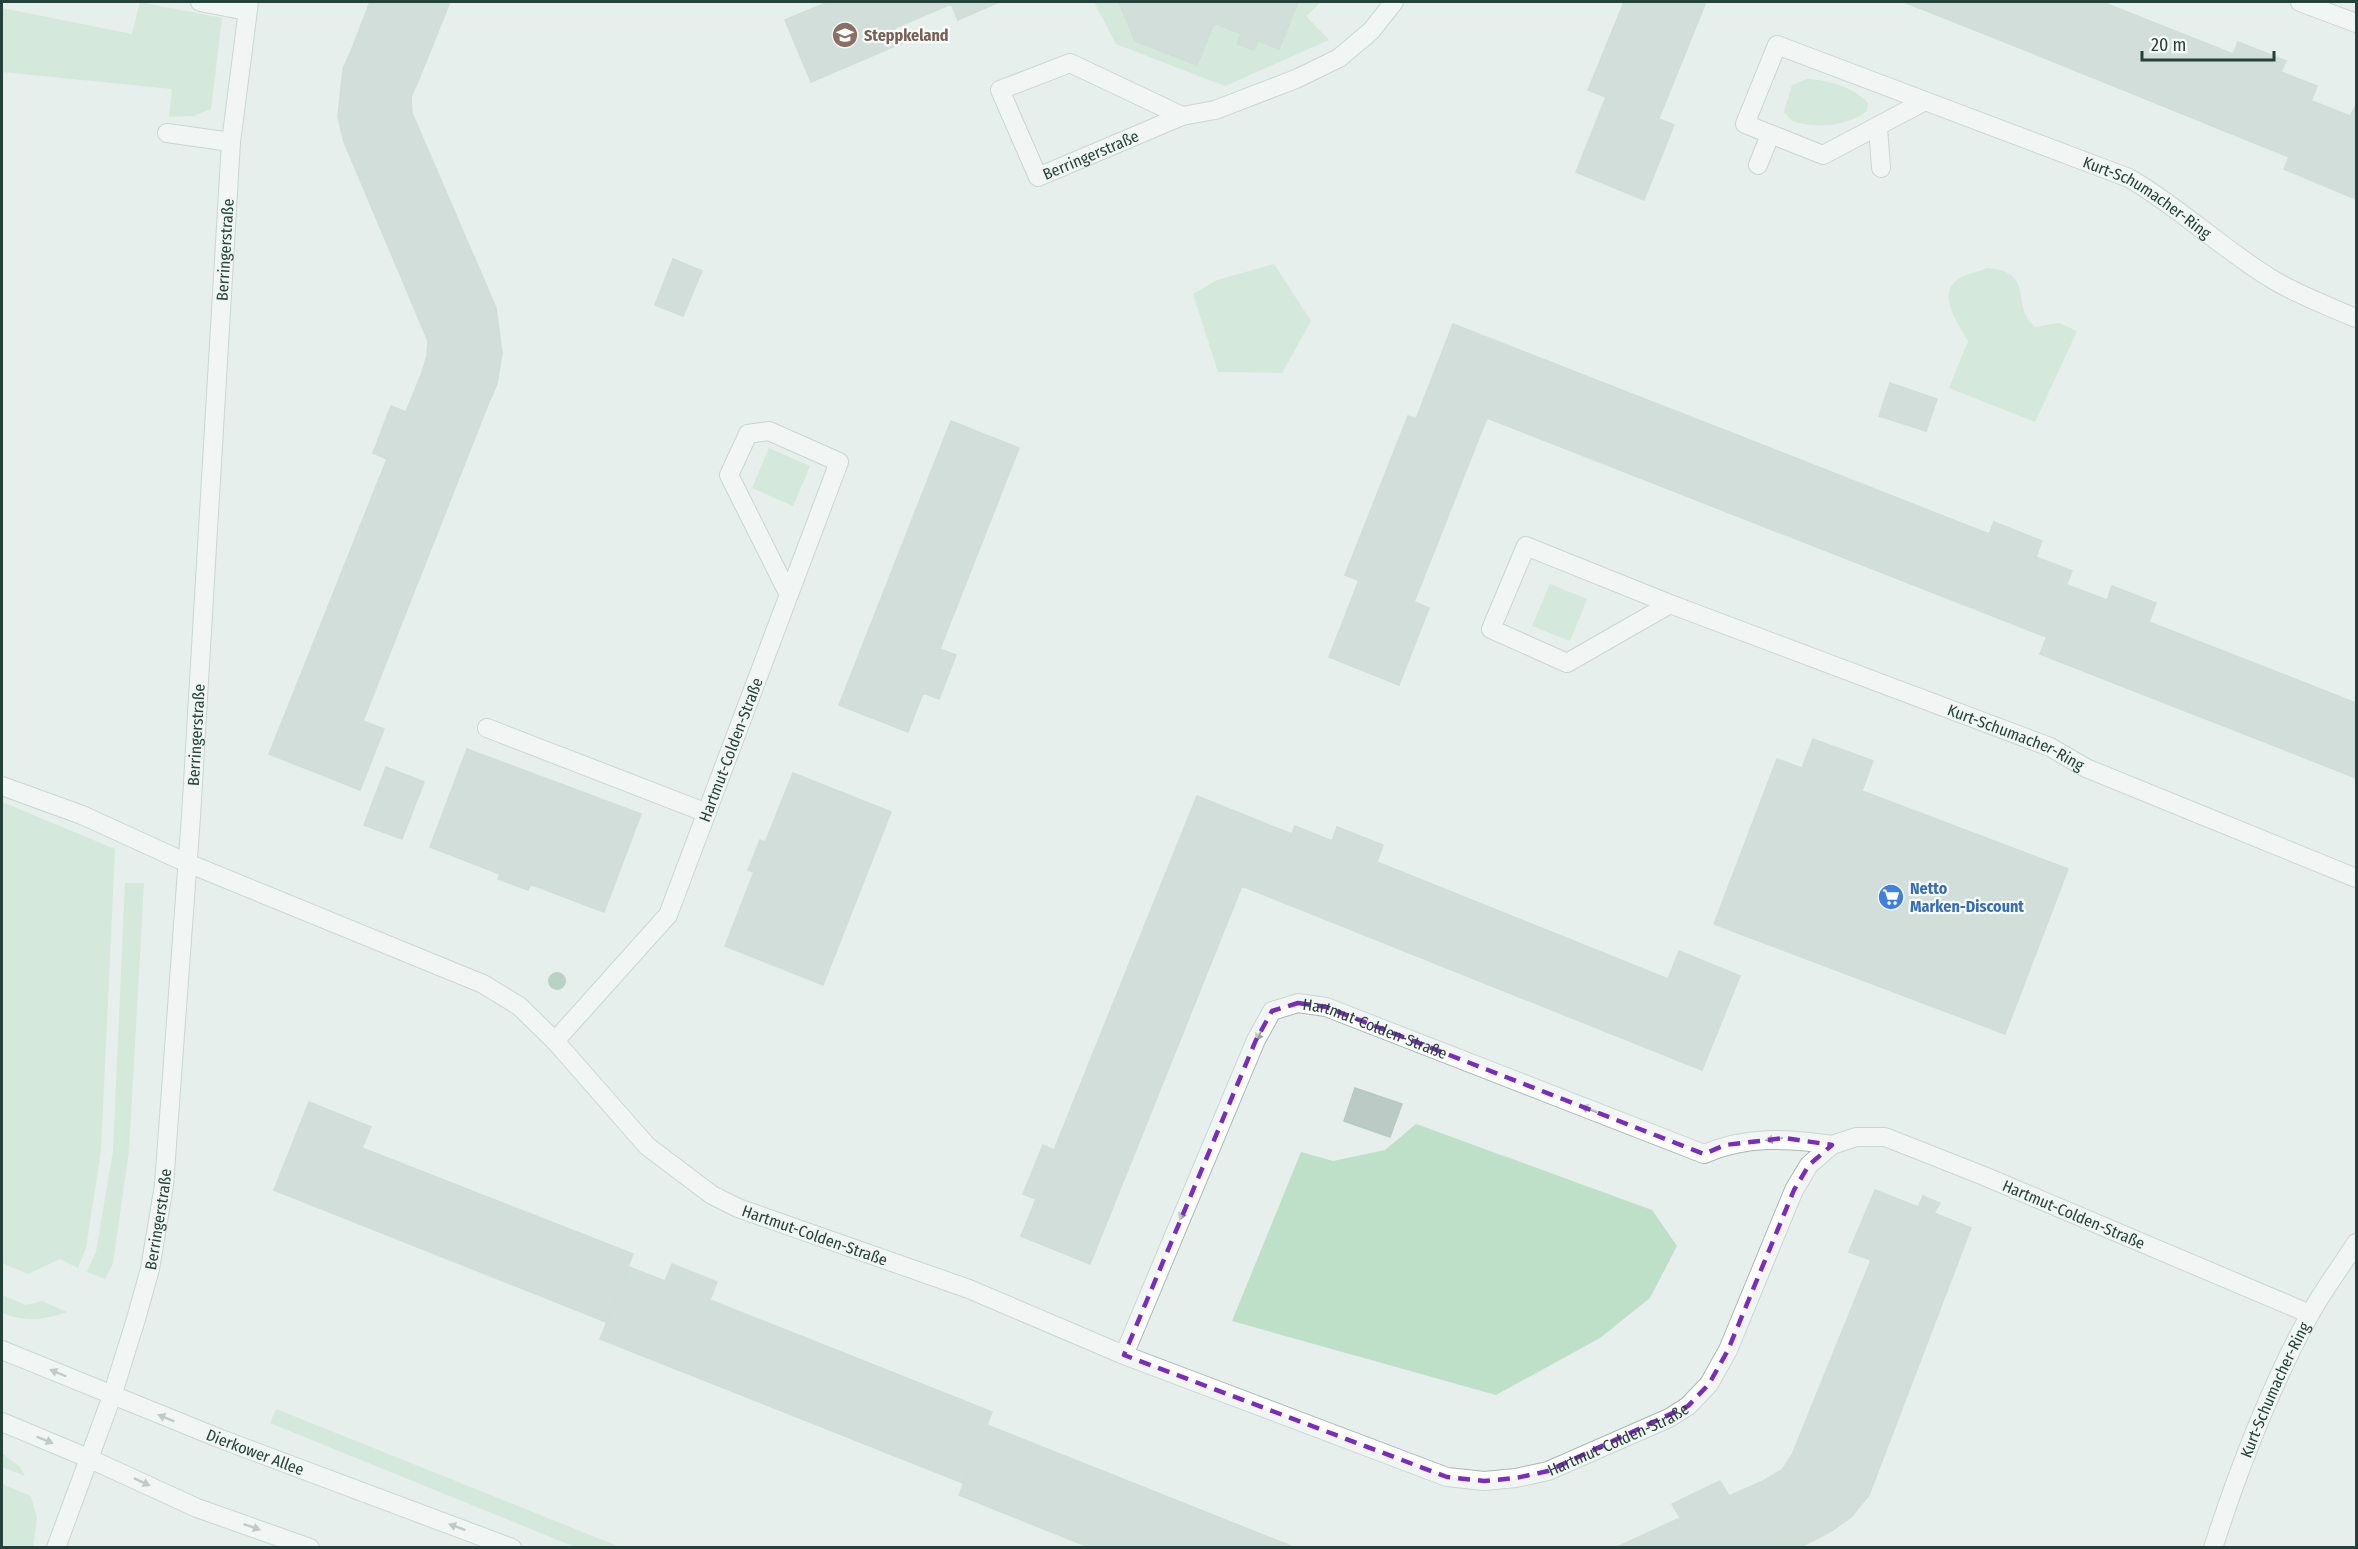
<svg xmlns="http://www.w3.org/2000/svg" width="2358" height="1549" font-family="'Fira Sans Condensed',sans-serif">
<style>
.green{fill:#bfe0c8}
.building{fill:#bbcac4;stroke:#b8c9c2;stroke-width:1.5}
.lines{fill:none;stroke-linecap:round;stroke-linejoin:round}
.service-casing{stroke:#a8b8b2;stroke-width:20}
.minor-casing{stroke:#a8b8b2;stroke-width:20}
.secondary-casing{stroke:#a4bbb3;stroke-width:20}
.service{stroke:#fff;stroke-width:18}
.minor{stroke:#fff;stroke-width:18}
.secondary{stroke:#fff;stroke-width:18}
.tree{fill:#80af93}
.oneway{fill:#92a09c}
.marked{fill:none;stroke:#7b2cbf;stroke-width:4.5;stroke-dasharray:12 8;stroke-linejoin:round}
.labels{text-anchor:middle;dominant-baseline:central;stroke-width:4.5;stroke-linejoin:round;paint-order:stroke}
.education-label{font-size:16px;font-weight:bold;fill:#785e54;stroke:#f7fbf9;text-anchor:start}
.street-label{font-size:16px;fill:#24423a;stroke:#f7fbf9}
.shop-label{font-size:16px;font-weight:bold;fill:#366cbe;stroke:#f7fbf9;text-anchor:start}
</style>
<rect width="100%" height="100%" fill="#e6efeb"/>
<path class="green" d="M140,2L222,18L211,109L193,116L169,117L172,89L2,72V8L132,34Z
M1094,2H1321L1306,16L1329,40L1225,86L1116,44Z
M1807,79C1827,80 1854,87 1868,103L1867,111C1846,127 1816,129 1792,121L1784,112L1792,85Z
M1274,264L1311,321L1282,373L1218,372L1193,294L1217,280Z
M1987,268C2037,272 2009,305 2035,327L2059,323L2077,331L2035,422L1949,388L1968,341C1960,326 1937,296 1956,281C1964,274 1978,272 1987,268Z
M769,448L810,466L793,506L752,488Z
M1550,584L1587,599L1570,641L1532,626Z
M2,802L115,849L101,1151L86,1248L78,1268L60,1259L28,1274L2,1263Z
M125,883H144L129,1150L113,1263L105,1279L87,1272L96,1252L113,1151Z
M1416,1124L1652,1210L1677,1246L1650,1298L1600,1338L1496,1395L1232,1321L1301,1152L1333,1161L1385,1150Z
M2,1295L26,1305L42,1301L67,1312C45,1320 24,1322 2,1313Z
M276,1409L620,1547H575L270,1423Z
M2,1453L20,1467L25,1476L2,1467Z
M2,1484L31,1496L37,1518L33,1547H2Z"/>
<path class="building" d="M370,2H450L419,79L351,51Z
M828,2H999L958,20L951,4L895,28L902,43L811,82L785,20Z
M1119,2H1298L1279,49L1214,23L1197,65L1135,41Z
M1624,2H1706L1659,118L1588,90Z
M1904,2H2021L2005,42Z
M2021,2H2102L2233,54L2238,42L2286,61L2281,72L2317,86L2289,157L2005,42Z
M1241,33L1258,40L1254,50L1237,44Z
M351,51L419,79L411,97L412,113L496,308L502,353L497,384L489,402L421,375L427,356L428,341L344,142L338,117L343,69Z
M1606,97L1674,125L1644,200L1576,172Z
M2312,101L2350,116L2356,105V199L2284,169Z
M673,259L702,271L683,316L655,305Z
M1453,324L1788,455L1760,525L1487,418L1477,443L1416,419Z
M421,375L489,402L363,721L384,729L360,790L269,754L387,459L373,453L391,406L406,412Z
M1890,383L1937,399L1926,431L1879,416Z
M1408,416L1477,443L1414,602L1345,575Z
M951,421L1019,448L940,649L956,655L939,699L923,693L908,732L839,705Z
M1788,455L1989,534L1994,522L2042,541L2036,557L2072,571L2046,637L1760,525Z
M1359,580L1429,608L1399,685L1329,657Z
M2067,585L2107,600L2112,586L2156,603L2149,622L2356,703V778L2040,654Z
M1813,739L1873,761L1862,791L2068,869L2005,1034L1714,924L1777,759L1802,768Z
M467,749L641,814L604,912L530,884L533,877L503,866L500,874L430,847Z
M386,767L424,782L402,839L364,825Z
M793,773L891,812L823,985L725,946L754,872L761,875L773,845L765,843Z
M1197,796L1292,834L1267,896L1242,886L1090,1264L1021,1236L1036,1199L1023,1194L1043,1145L1054,1150Z
M1295,826L1332,841L1337,827L1383,845L1377,862L1668,979L1679,951L1740,976L1702,1070L1267,896Z
M760,840L773,845L761,875L748,870Z
M503,866L533,877L528,890L498,879Z
M1355,1088L1402,1104L1390,1137L1344,1121Z
M309,1102L371,1127L362,1148L633,1254L606,1322L274,1190Z
M1875,1190L1918,1207L1923,1196L1940,1203L1934,1213L1971,1228L1869,1495L1851,1517L1833,1530L1799,1548H1793L1761,1482L1782,1470L1792,1455L1871,1260L1849,1252Z
M672,1264L717,1282L710,1300L992,1412L963,1483L600,1339L629,1267L665,1281Z
M987,1425L1296,1548H1091L959,1495Z
M1720,1481L1729,1496L1761,1482L1793,1548H1615L1680,1518L1672,1504Z"/>
<g class="lines">
<g class="service-casing">
<path id="service" d="M200,2L247,11
M2300,2L2356,23
M1878,127L1881,168
M167,133L231,142
M1758,165L1770,135
M487,728L707,813
M2,786L82,815L185,862"/>
</g>
<g class="minor-casing">
<g id="minor">
<path id="s1" d="M1925,101L1823,155L1745,124L1777,45L2129,178C2181,208 2225,252 2277,282C2302,296 2329,307 2356,318"/>
<path id="s2" d="M1182,116L1070,63L1000,90L1038,177L1182,116L1215,110L1296,79L1339,58L1371,31L1394,2"/>
<path id="s3" d="M1670,604L1567,663L1491,629L1526,546L1670,604L2050,747L2086,768L2356,878"/>
<path id="s4" d="M185,862L483,984L519,1006L555,1041L647,1146L712,1195L738,1208L969,1289L1124,1355L1447,1477L1484,1481L1516,1478L1548,1471L1669,1418L1688,1406L1709,1384L1728,1350L1794,1190L1809,1165L1832,1145L1856,1137H1885L1984,1176L2310,1314"/>
<path id="s5" d="M555,1041L668,915L839,462L769,431L748,434L729,475L788,593"/>
<path id="s6" d="M1124,1355L1256,1040L1272,1011L1298,1003L1326,1007L1704,1154C1746,1136 1787,1138 1832,1145"/>
<path id="s7" d="M56,1548L112,1396L136,1319L150,1269L164,1185L191,816L231,142L249,2"/>
<path id="s8" d="M2213,1548C2239,1468 2269,1389 2309,1316C2323,1290 2341,1267 2356,1243"/>
</g>
</g>
<g class="secondary-casing">
<g id="secondary">
<path id="s9" d="M2,1350L221,1439L512,1548"/>
<path d="M2,1422L88,1458L197,1508L310,1548"/>
</g>
</g>
<use href="#service" class="service"/>
<use href="#minor" class="minor"/>
<use href="#secondary" class="secondary"/>
</g>
<circle class="tree" cx="557" cy="981" r="9"/>
<defs><path id="oneway-solid" d="M-6-.8H1V-3.2L6.5 0L1 3.2V.8H-6Z" transform="scale(1.5)"/></defs>
<g class="oneway">
<use href="#oneway-solid" transform="translate(1260 1033) rotate(119)"/>
<use href="#oneway-solid" transform="translate(1589 1109) rotate(-159)"/>
<use href="#oneway-solid" transform="translate(1774 1139) rotate(173)"/>
<use href="#oneway-solid" transform="translate(1183 1212) rotate(113)"/>
<use href="#oneway-solid" transform="translate(58 1373) rotate(-157)"/>
<use href="#oneway-solid" transform="translate(166 1418) rotate(-158)"/>
<use href="#oneway-solid" transform="translate(45 1440) rotate(22)"/>
<use href="#oneway-solid" transform="translate(142 1482) rotate(25)"/>
<use href="#oneway-solid" transform="translate(252 1527) rotate(19)"/>
<use href="#oneway-solid" transform="translate(457 1527) rotate(-160)"/>
</g>
<path d="M0 0H2358V1549H0ZM1298,1003L1326,1007L1704,1154L1725,1145L1785,1138L1832,1145L1809,1165L1794,1190L1728,1350L1709,1384L1688,1406L1548,1471L1516,1478L1484,1481L1447,1477L1124,1355L1256,1040L1272,1011Z" fill="#e6efeb" fill-opacity=".55" fill-rule="evenodd"/>
<path class="marked" d="M1298,1003L1326,1007L1704,1154L1725,1145L1785,1138L1832,1145L1809,1165L1794,1190L1728,1350L1709,1384L1688,1406L1548,1471L1516,1478L1484,1481L1447,1477L1124,1355L1256,1040L1272,1011Z"/>
<defs>
<g id="school-disc" transform="scale(1.35)"><circle r="9.5" fill="#8d6e63" stroke="#f7fbf9"/><path d="M0-5L7-2L0 1L-7-2ZM-4 1L0 2.5L4 1V4Q0 6-4 4Z" fill="#fff"/></g>
<g id="supermarket-disc" transform="scale(1.35)"><circle r="9.5" fill="#3f7fe0" stroke="#f7fbf9"/><path d="M-6-5.5h2.5l.6 2H6L4.5 2H-2.5L-4.4-4H-6ZM-1.5 3.2a1.3 1.3 0 1 0 .1 0ZM3 3.2a1.3 1.3 0 1 0 .1 0Z" fill="#fff"/></g>
</defs>
<g fill-rule="evenodd">
<use href="#school-disc" x="845" y="35"/>
<use href="#supermarket-disc" x="1891" y="897"/>
</g>
<g class="labels">
<g class="education-label">
<text x="864" y="35">Steppkeland</text>
</g>
<g class="street-label">
<text stroke="none"><textPath href="#s2" startOffset="351">Berringerstraße</textPath></text>
<text stroke="none"><textPath href="#s1" startOffset="686">Kurt-Schumacher-Ring</textPath></text>
<text stroke="none"><textPath href="#s7" startOffset="1317">Berringerstraße</textPath></text>
<text stroke="none"><textPath href="#s7" startOffset="831">Berringerstraße</textPath></text>
<text stroke="none"><textPath href="#s3" startOffset="818">Kurt-Schumacher-Ring</textPath></text>
<text stroke="none"><textPath href="#s5" startOffset="346">Hartmut-Colden-Straße</textPath></text>
<text stroke="none"><textPath href="#s6" startOffset="483">Hartmut-Colden-Straße</textPath></text>
<text stroke="none"><textPath href="#s4" startOffset="2240">Hartmut-Colden-Straße</textPath></text>
<text stroke="none"><textPath href="#s7" startOffset="345">Berringerstraße</textPath></text>
<text stroke="none"><textPath href="#s4" startOffset="746">Hartmut-Colden-Straße</textPath></text>
<text stroke="none"><textPath href="#s8" startOffset="170">Kurt-Schumacher-Ring</textPath></text>
<text stroke="none"><textPath href="#s4" startOffset="1602">Hartmut-Colden-Straße</textPath></text>
<text stroke="none"><textPath href="#s9" startOffset="273">Dierkower Allee</textPath></text>
</g>
<g class="shop-label">
<text x="1910" y="888">Netto<tspan x="1910" dy="18">Marken-Discount</tspan></text>
</g>
</g>
<rect width="2358" height="1549" fill="none" stroke="#24423a" stroke-width="6"/>
<path d="M2142 51v9h132v-9" fill="none" stroke="#24423a" stroke-width="3"/>
<text x="2151" y="51" font-size="18" fill="#24423a" stroke="#f7fbf9" stroke-width="4.5" paint-order="stroke">20 m</text>
</svg>
